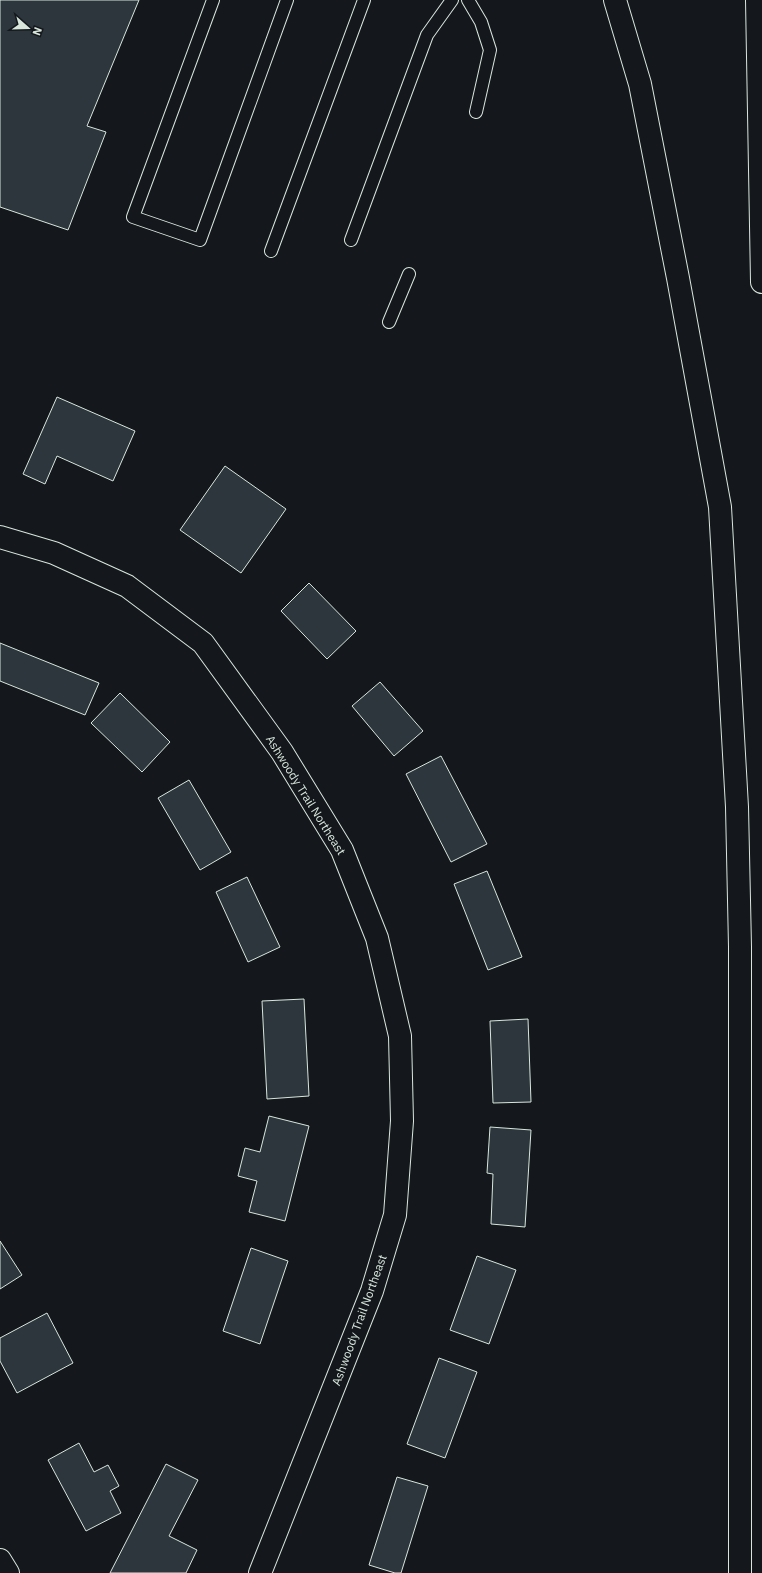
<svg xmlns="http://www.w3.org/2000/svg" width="762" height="1573" font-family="'IBM Plex Sans',sans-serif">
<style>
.building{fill:#2c363c;stroke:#d8e6dc}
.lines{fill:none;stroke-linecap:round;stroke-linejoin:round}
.lane-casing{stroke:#d8e6dc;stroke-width:14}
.street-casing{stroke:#d8e6dc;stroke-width:24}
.highway-casing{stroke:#d8e6dc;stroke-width:24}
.lane{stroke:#14181c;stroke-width:12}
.street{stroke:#14181c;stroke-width:22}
.highway{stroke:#14181c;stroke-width:22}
.labels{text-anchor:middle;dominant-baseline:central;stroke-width:3;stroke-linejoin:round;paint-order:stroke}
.street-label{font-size:12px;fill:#d8e6dc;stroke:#14181c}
</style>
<rect width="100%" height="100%" fill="#14181c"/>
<path class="building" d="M0,0H139L87,126L106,132L68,230L0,207Z
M57,397L135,431L113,481L57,456L45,484L23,474Z
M225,466L286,509L241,573L180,530Z
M309,583L356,631L327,659L281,611Z
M0,643L99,683L85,715L0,681Z
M380,682L423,731L394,756L352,706Z
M120,693L170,742L142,772L91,723Z
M441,756L487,844L451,862L406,774Z
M189,780L231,852L200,870L158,798Z
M487,871L522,957L488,970L454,884Z
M247,877L280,947L248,962L216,892Z
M304,999L309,1096L267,1099L262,1001Z
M528,1019L531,1102L493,1103L490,1021Z
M269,1116L309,1126L285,1221L249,1212L257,1181L238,1176L245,1148L260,1152Z
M490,1127L531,1130L525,1227L491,1224L493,1174L487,1173Z
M0,1241L22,1275L0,1289Z
M251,1248L288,1261L260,1344L223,1331Z
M477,1256L516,1270L489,1344L450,1330Z
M47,1313L73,1363L17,1393L0,1361V1338Z
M439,1358L477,1372L445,1458L407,1444Z
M79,1443L94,1472L108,1465L119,1486L110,1491L121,1513L86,1531L48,1460Z
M166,1464L198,1480L169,1536L197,1550L186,1573H110Z
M397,1477L428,1486L401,1573H395L369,1565Z"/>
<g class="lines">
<g class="lane-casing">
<path id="lane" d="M213,0L133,217L200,240L287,0
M468,0L481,22L490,50L476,112
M351,240L427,35L452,0
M271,251L364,0
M389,322L409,274"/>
</g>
<g class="street-casing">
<path id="street" d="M0,537L54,553L127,586L203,643L282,752L342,850L377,938L400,1036L402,1121L395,1215L372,1291L260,1573
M0,1560L8,1573"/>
</g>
<g class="highway-casing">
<path id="highway" d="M615,0L640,84L678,278L720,507L737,807L740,947V1573
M757,0L762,282"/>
</g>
<use href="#lane" class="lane"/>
<use href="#street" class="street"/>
<use href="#highway" class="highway"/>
</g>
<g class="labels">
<g class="street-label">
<text transform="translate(306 795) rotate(58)">Ashwoody Trail Northeast</text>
<text transform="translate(359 1320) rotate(-70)">Ashwoody Trail Northeast</text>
</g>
</g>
<g transform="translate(28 28) rotate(110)" stroke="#14181c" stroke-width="3" paint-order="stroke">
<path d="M0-3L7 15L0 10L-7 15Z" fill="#d8e6dc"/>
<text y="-6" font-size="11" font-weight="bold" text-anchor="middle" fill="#d8e6dc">N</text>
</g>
</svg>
